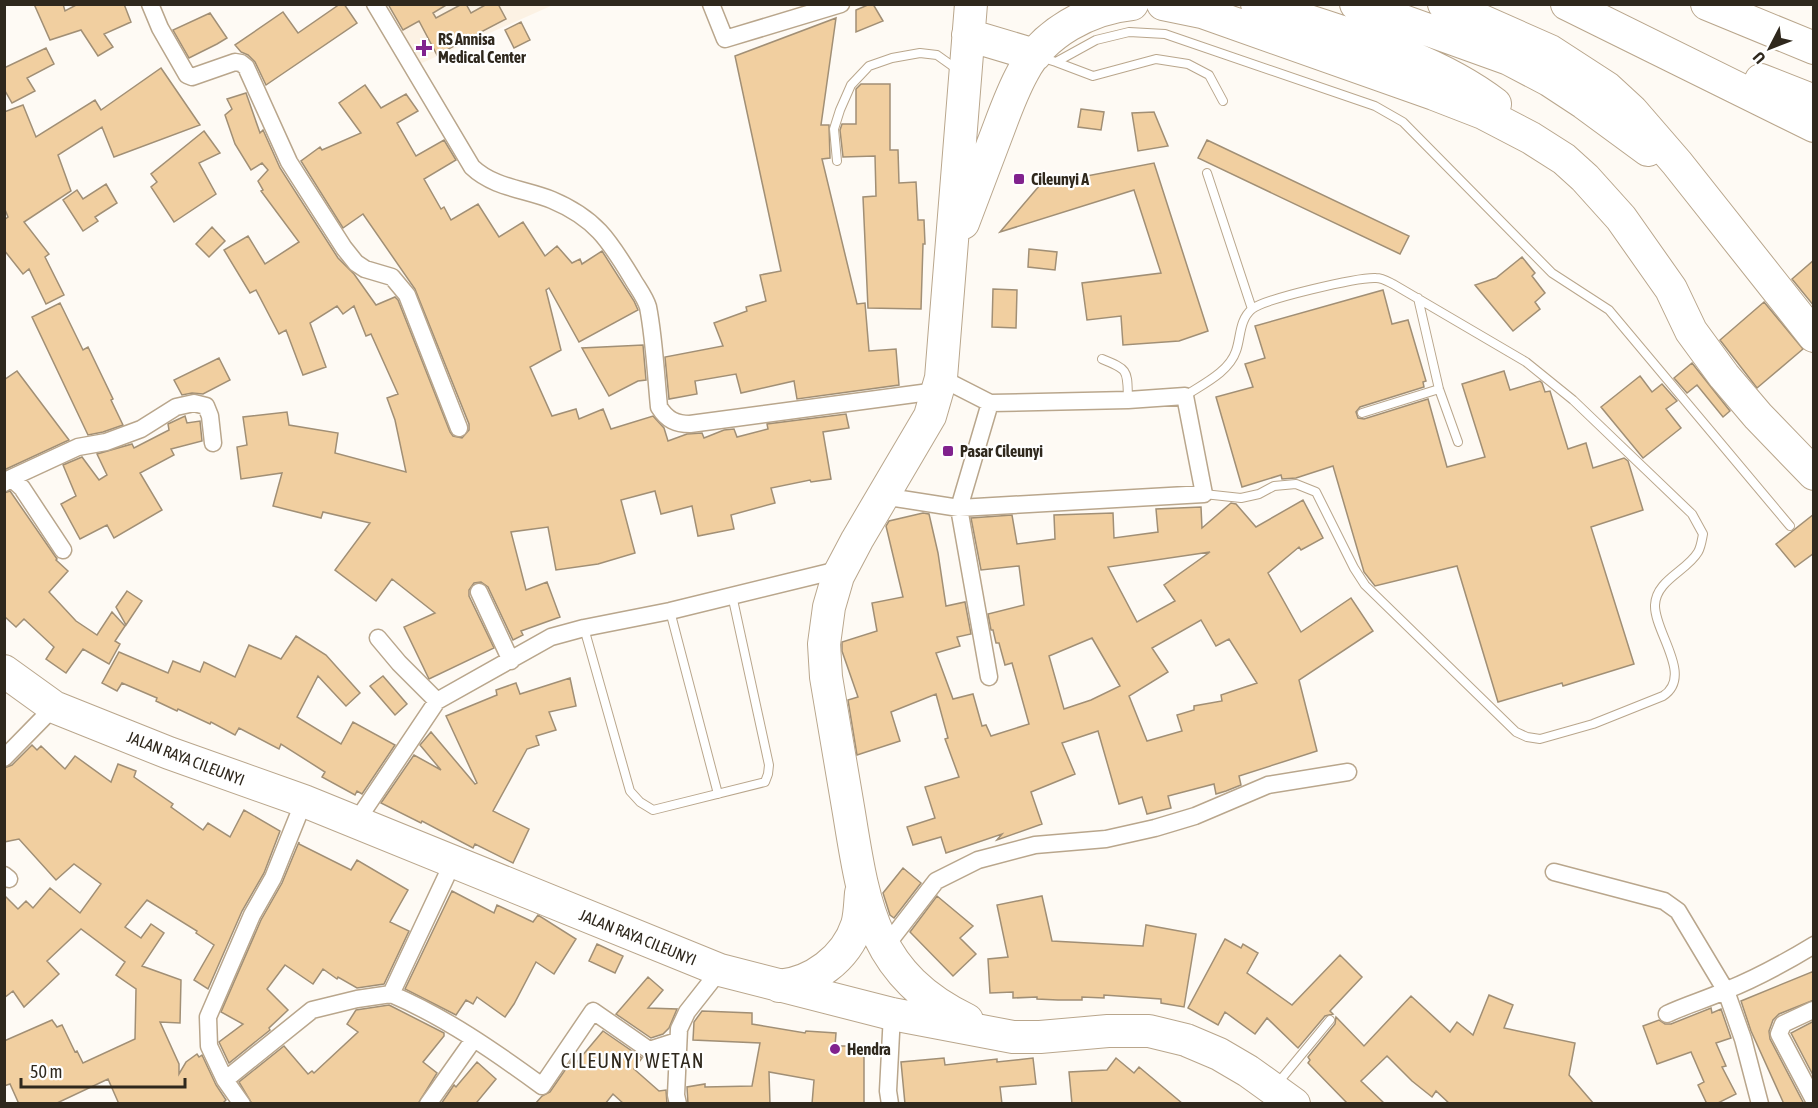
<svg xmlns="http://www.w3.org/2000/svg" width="1818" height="1108" font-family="'Asap Condensed',sans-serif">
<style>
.built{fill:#fcf2e4}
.building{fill:#f1cfa0;stroke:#a18f75;stroke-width:1.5;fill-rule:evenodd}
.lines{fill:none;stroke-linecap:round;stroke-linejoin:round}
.lane-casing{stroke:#b9a68c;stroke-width:10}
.street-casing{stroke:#b9a68c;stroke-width:19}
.highway-casing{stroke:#b9a68c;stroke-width:34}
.lane{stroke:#fff;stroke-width:8}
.street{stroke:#fff;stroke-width:16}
.highway{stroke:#fff;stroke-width:32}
.poi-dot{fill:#81228e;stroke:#fff;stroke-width:2}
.labels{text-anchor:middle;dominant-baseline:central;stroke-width:4.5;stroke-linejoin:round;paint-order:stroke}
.poi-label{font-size:16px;font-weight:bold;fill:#2f281d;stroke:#fff;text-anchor:start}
.street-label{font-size:16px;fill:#2f281d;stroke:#fff}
.quarter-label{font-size:20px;letter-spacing:1.5px;fill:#2f281d;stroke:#fff}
</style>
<rect width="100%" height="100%" fill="#fefaf4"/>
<path class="built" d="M366,5H553L406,70Z"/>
<path class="building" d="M34,4H63L65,11L78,4H124L131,22L104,34L113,47L98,56L81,30L50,40Z
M340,4H344L357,23L266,85L255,62L248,55L241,52L235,45L283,12L298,33Z
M388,4H448L433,13L436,18L462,4H466L471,13L487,4H498L506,19L437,55L419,21L403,30Z
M870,4H873L883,21L856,32V10Z
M210,13L227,38L217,44L189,58L173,30Z
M836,18L821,125H829L830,158L822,159L857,304L865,303L869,351L896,349L899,385L797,399L794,381L741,393L736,374L695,381L697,394L669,399L665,357L723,346L714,323L747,311L746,307L766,301L760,275L781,271L735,56Z
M521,22L530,40L514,48L505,30Z
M46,48L54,64L27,78L35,91L12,103L4,89V68Z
M161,68L200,125L114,157L102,127L58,155L71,191L24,222L49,254L45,257L64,295L46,304L29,269L23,274L4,250V220L8,217L4,207V112L23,105L36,137L95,100L101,110Z
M861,84H890V150H898L899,183L916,182L918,220H924L925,244H923L921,309L868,308L863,197L876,196L875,156L843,157L840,130L842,124H856V89Z
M365,85L381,108L406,94L418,111L397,123L416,156L444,140L456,160L424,179L441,209L444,207L451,220L478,204L499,237L523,222L545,256L557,246L572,263L580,259L582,264L602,251L634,301L638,310L579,342L549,288L546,290L561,350L530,367L552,416L576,409L579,419L603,409L611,429L653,416L664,428L668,441L687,434L702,433L704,438L724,430L734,429L737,437L768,429L767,424L846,414L849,428L823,432L831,479L811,482L810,480L771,488L775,503L731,515L734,529L698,536L692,506L661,514L655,491L621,500L635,553L598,564L556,570L548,527L511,532L526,590L547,582L560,617L521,631L523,635L513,640L488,587L481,582L474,583L469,590V596L494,648L429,679L404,627L435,613L392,579L376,601L335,570L370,523L323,512L321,518L273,506L282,473L241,479L237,447L247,445L243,417L287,412L289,425L338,433L335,453L406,472L395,420L387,398L398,394L371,334L366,336L354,306L343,314L337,306L310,323L326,367L303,375L286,330L279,334L256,290L250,293L224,250L248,236L265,264L299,242L261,191L263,190L258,181L268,170L262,163L251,170L235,144L225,115L232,109L227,99L246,93L260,133L263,130L280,168L338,258L354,274L376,305L395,297L398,300L450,432L453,436L462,438L469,430V424L415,289L363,214L343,228L301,161L320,147L322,150L361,133L339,103Z
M1081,109L1104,112L1101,130L1078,127Z
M1154,112L1168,146L1138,151L1132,113Z
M204,131L220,153L199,163L216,194L174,222L151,187L157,182L151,174Z
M1207,140L1409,236L1400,254L1198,158Z
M1154,163L1208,331L1179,341L1123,345L1121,316L1087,320L1082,283L1161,273L1134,190L1000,232L1040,185Z
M106,184L117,203L95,217L98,221L83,231L63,200L77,190L83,199Z
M212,227L225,241L209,257L196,244Z
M1029,249L1057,252L1055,270L1028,267Z
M1522,257L1535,273L1532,276L1545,293L1535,302L1540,309L1513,331L1475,285L1496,278Z
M1814,260V306L1792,279Z
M993,289L1017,290L1016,328L992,327Z
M1383,290L1392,324L1408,320L1426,381L1423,382L1424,387L1360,407L1356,412L1358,418L1364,419L1428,399L1447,467L1485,457L1462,384L1504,371L1510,390L1540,381L1542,383L1545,392L1550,391L1568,449L1586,443L1593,468L1624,458L1628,461L1643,510L1591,527L1634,664L1563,686L1562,683L1498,702L1457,566L1375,586L1364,572L1333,466L1296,478L1282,479L1281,475L1242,487L1216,397L1253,387L1245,364L1265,358L1255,326Z
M1764,302L1803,349L1757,388L1720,340Z
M60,303L83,350L88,347L113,399L111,400L123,425L103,432L88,435L32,317Z
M643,345L646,380L638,381L609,396L582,348Z
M219,358L230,380L203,394L192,393L182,395L174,380Z
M1692,363L1730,411L1723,417L1697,385L1687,393L1674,378Z
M17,371L69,440L4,470V380Z
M1640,376L1652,392L1662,384L1677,401L1666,409L1681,428L1643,458L1601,407Z
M185,416L187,423L200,421L202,441L171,449L174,455L140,473L162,510L114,538L107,525L80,539L61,504L76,496L63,465L82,457L99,480L107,475L97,454L132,444L134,448L169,430L168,424Z
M10,491L57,559L56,560L68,571L49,592L76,621L97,635L112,612L125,626L115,641L120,644L109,664L83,649L66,673L46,659L54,647L24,619L16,627L4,616V493Z
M1303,500L1323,538L1301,550L1299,547L1268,573L1301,632L1351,598L1373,631L1299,680L1317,751L1239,776L1241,785L1226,791L1216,794L1214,784L1168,796L1171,808L1147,814L1142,797L1119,804L1098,731L1062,743L1075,774L1031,792L1042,824L997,840L1002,834L946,853L941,837L913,845L907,827L935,818L925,787L959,777L945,739L948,738L936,694L891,712L900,741L857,755L848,700L858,697L842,651V642L877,631L872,603L903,597L886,526L889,521L923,513L929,514L938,553L946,606L965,602L971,634L957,637L960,646L936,653L953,699L973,694L982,726L986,725L991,736L1029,724L1012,663L1005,665L999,643H996L993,630H991L988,614L1024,605L1019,566L981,570L971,518L1012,515L1017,544L1055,539L1054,515L1113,513L1114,538L1158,532L1156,509L1201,507L1202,528L1231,503L1236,504L1256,527ZM1210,552L1164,585L1175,601L1137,622L1108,567ZM1201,620L1216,646L1229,639L1257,683L1221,695L1222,701L1194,706V710L1177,715L1182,731L1147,741L1129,696L1168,672L1152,648ZM1092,638L1120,686L1091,700L1064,709L1049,656Z
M1814,514V553L1795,567L1776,544Z
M127,591L142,601L126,625L116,607Z
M296,636L326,655L360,693L346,706L318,676L297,717L341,744L353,722L395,745L362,794L357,791L355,795L322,777L325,772L281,744L279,749L239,728L235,735L211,722L210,724L178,709L177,711L156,701L157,698L122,683L117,691L102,683L119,652L168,673L173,661L200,672L204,662L235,677L249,645L281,659Z
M383,676L407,704L395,715L370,686Z
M570,678L576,706L549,712L556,730L536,736L539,745L527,749L493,811L529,829L513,863L475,844L473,848L422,821L421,823L381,803L414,755L441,770L420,745L431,732L475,784L477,783L446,716L497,695L496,690L516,683L520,694Z
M32,745L37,750L41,746L65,769L75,756L111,782L118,764L136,771L134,777L173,804L171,807L203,830L208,823L230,837L244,810L280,831L264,873L242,911L208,989L194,980L214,945L196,933L197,931L147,900L125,927L141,938L151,924L164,933L142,966L181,980L180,1023L160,1022L179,1064V1074L186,1062L197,1054L199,1057L202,1055L216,1085L226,1100L222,1104H119L108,1079L55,1104H19L10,1084L4,1086V1041L52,1020L57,1027L62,1025L75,1052L77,1051L83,1063L135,1039L136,989L116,975L125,962L81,929L47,961L59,974L24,1007L13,991L4,998V895L18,909L26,901L33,908L50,888L80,913L101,884L74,864L56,880L19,839L4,842V768L12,765Z
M299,842V844L351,870L357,860L408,890L390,922L409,931L384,984L357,988L338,977L337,979L323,969L313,984L285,965L267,989L288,1010L269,1028L270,1030L229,1063L219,1042L243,1024L221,1012L261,920L282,883Z
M903,868L921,883L894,918L890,915L883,893Z
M452,891L494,913L497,905L533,922L538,915L576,939L554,974L536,962L514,1004L505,1017L477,997L473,1004L466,1000L456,1015L405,989Z
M937,896L973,926L960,938L976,954L953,976L910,932Z
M1042,896L1052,941L1143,946L1146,925L1196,934L1184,1007L1161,1003V999L1104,995V998L1082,997V1000H1058L1037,999V997L1013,998V992L990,993L988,959L1008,957L997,905Z
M1225,939L1241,948L1243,944L1258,953L1247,973L1292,1005L1340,955L1362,977L1330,1011L1333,1014L1325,1016L1298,1048L1267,1018L1255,1034L1225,1012L1218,1025L1188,1008Z
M597,944L623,956L615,973L589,961Z
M1814,971V1000L1779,1014L1773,1020L1769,1031L1770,1039L1804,1104H1784L1751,1031L1741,1001Z
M648,977L663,990L648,1008L677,1009L669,1028L663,1034L651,1038L616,1014Z
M1489,995L1513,1005L1504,1028L1575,1043L1569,1075L1594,1104H1450L1436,1091L1432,1097L1412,1081L1387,1056L1361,1081L1385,1104H1348L1308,1063L1310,1060L1308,1057L1335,1024L1336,1017L1364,1046L1411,996L1450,1032L1457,1022L1473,1035Z
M389,1005L444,1033V1036L423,1062L437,1073L418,1104H252L239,1082L284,1046L308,1074L312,1071L314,1073L358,1032L347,1024L356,1010Z
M1711,1008L1712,1013L1721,1009L1731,1038L1716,1043L1726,1066L1722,1067L1736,1094L1716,1104H1707L1698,1085L1704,1082L1691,1052L1657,1064L1643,1026L1659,1020L1665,1024H1671Z
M702,1011L752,1013V1024L805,1033L806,1031L836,1033L835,1046H864V1104H812L814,1080L769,1072L770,1104H688L687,1087L705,1084V1087L752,1086L760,1043L693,1040L694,1022Z
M1814,1021V1077L1791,1033Z
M603,1031L642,1058L634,1069L659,1091L666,1090L667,1104H624L613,1094L605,1104H535L542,1096L550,1092L572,1060L576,1063Z
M944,1058L945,1065L997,1059V1062L1033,1058L1036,1084L1000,1087L1002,1104H905L901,1062Z
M1116,1058L1134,1073L1139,1067L1183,1104H1072L1069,1072L1107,1070Z
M477,1062L496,1079L477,1102L478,1104H441L454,1085L456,1087Z"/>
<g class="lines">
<g class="lane-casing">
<path id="lane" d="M1040,57L1056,62L1096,40L1129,32L1165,34L1375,106L1403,122L1552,273L1609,310L1790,526
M1056,62L1093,76L1156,59L1188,64L1209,75L1223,101
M837,161L834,129L840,110L851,85L869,66L892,58L920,53L937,55L958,70
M1207,173L1252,309
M1418,298L1439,389L1458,442
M1102,359C1130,370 1127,371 1128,400
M1185,396C1203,384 1229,372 1236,351C1241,337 1239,320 1252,309C1264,299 1358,277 1376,278C1382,278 1387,281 1393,284L1526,362L1573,400L1692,514L1703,534C1702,539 1701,547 1698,552C1687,571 1656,580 1655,605C1654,632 1694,676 1663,696L1593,724L1540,739L1527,737L1516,732L1365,585L1354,568L1316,492L1296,484L1274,486L1259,494L1241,498L1204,494
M1362,413L1439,389
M670,611L718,794
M584,628L630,791L640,802L653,810L765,782L768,774L769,765L732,595
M1277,1084L1330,1020"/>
</g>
<g class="street-casing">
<path id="street" d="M150,4L160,28L187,75L192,77L235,62L241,63L246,67L289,162L344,248L356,263L365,269L392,277L407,295L459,428
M375,4L472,167C494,188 525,189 552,200C595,218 609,240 632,278C637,287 645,297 648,307C654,337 656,376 659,407C667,420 676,424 690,424L937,391
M711,4L725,39L841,4
M11,478L22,488L63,550
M4,483L11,478L78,447L106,442L141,429L176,407L194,403L206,406L210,416L213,443
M882,496L959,508L1204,494L1185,396L1128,400L990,403L941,378
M479,592L511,661
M378,638L399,663L437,701
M989,677L959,508L990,403
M4,758L54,707
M356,822L437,701L551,637L584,628L670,611L842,569
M1554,872L1664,901L1678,911L1726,991L1743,1039L1760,1104
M4,875L9,879
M885,947L936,881L978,860L1035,845L1106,839L1155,828L1195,816L1268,785L1348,772
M391,994C445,1017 494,1051 542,1086L593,1011L649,1050L677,1041
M1813,1010L1783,1024L1779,1034L1814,1100
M1667,1014C1686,1005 1707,999 1727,990C1757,978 1786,962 1814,945
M225,1080L312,1010L357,999L391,994L453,862
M242,1104L225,1080L209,1046L208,1017L252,915L273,878L304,801
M428,1104L474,1039
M678,1104L676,1095L679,1029L687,1012L720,970
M890,1104L888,1091L892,1014"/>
</g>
<g class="highway-casing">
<path id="highway" d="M1163,4L1202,12L1434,94L1483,113L1531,138L1564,159L1585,178L1621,218L1671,289L1691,331L1724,376L1758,416L1814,474
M1257,4C1335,31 1430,54 1495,104
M1356,4L1509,59L1549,80L1584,103L1648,150
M1444,4L1550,51L1607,88L1632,111L1677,163L1814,336
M1567,4L1814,126
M1707,4L1814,48
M968,35L1035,55
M1761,80L1814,101
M963,223C975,191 987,159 999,128C1006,109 1013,90 1023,72C1043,33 1090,8 1132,4
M4,671L54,707L169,753L304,801L720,970L892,1014L1013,1037H1040L1108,1031H1149L1186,1040L1219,1054L1248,1071L1294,1104
M779,986C812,983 846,959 857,925C860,915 860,903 861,893
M967,1020C873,975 864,906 849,813C841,768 834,722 826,677L824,644L829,607L838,576L857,540L930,416L941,378L971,4"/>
</g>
<use href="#lane" class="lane"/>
<use href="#street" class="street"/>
<use href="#highway" class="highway"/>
</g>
<g class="poi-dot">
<path d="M421 39h6v6h6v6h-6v6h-6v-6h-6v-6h6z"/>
<rect x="1013" y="173" width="12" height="12" rx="3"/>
<rect x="942" y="445" width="12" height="12" rx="3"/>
<circle cx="835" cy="1049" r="6"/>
</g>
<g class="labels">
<g class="poi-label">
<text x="438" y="39">RS Annisa<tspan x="438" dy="18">Medical Center</tspan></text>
<text x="1031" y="179">Cileunyi A</text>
<text x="960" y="451">Pasar Cileunyi</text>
<text x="847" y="1049">Hendra</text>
</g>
<g class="street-label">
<text transform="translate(186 758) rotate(21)">JALAN RAYA CILEUNYI</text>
<text transform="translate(638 937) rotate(22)">JALAN RAYA CILEUNYI</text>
</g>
<g class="quarter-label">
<text x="633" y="1060">CILEUNYI WETAN</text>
</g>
</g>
<rect width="1818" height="1108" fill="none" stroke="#2f281d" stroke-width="12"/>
<g transform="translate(1770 48) rotate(228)" stroke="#ffffff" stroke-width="4.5" paint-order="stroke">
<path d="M0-4.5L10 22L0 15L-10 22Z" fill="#2f281d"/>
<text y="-9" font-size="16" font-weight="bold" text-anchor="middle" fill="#2f281d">U</text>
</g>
<path d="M21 1078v9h164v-9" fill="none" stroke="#2f281d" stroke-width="3"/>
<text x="30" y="1078" font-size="18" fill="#2f281d" stroke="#ffffff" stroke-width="4.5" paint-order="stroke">50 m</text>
</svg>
